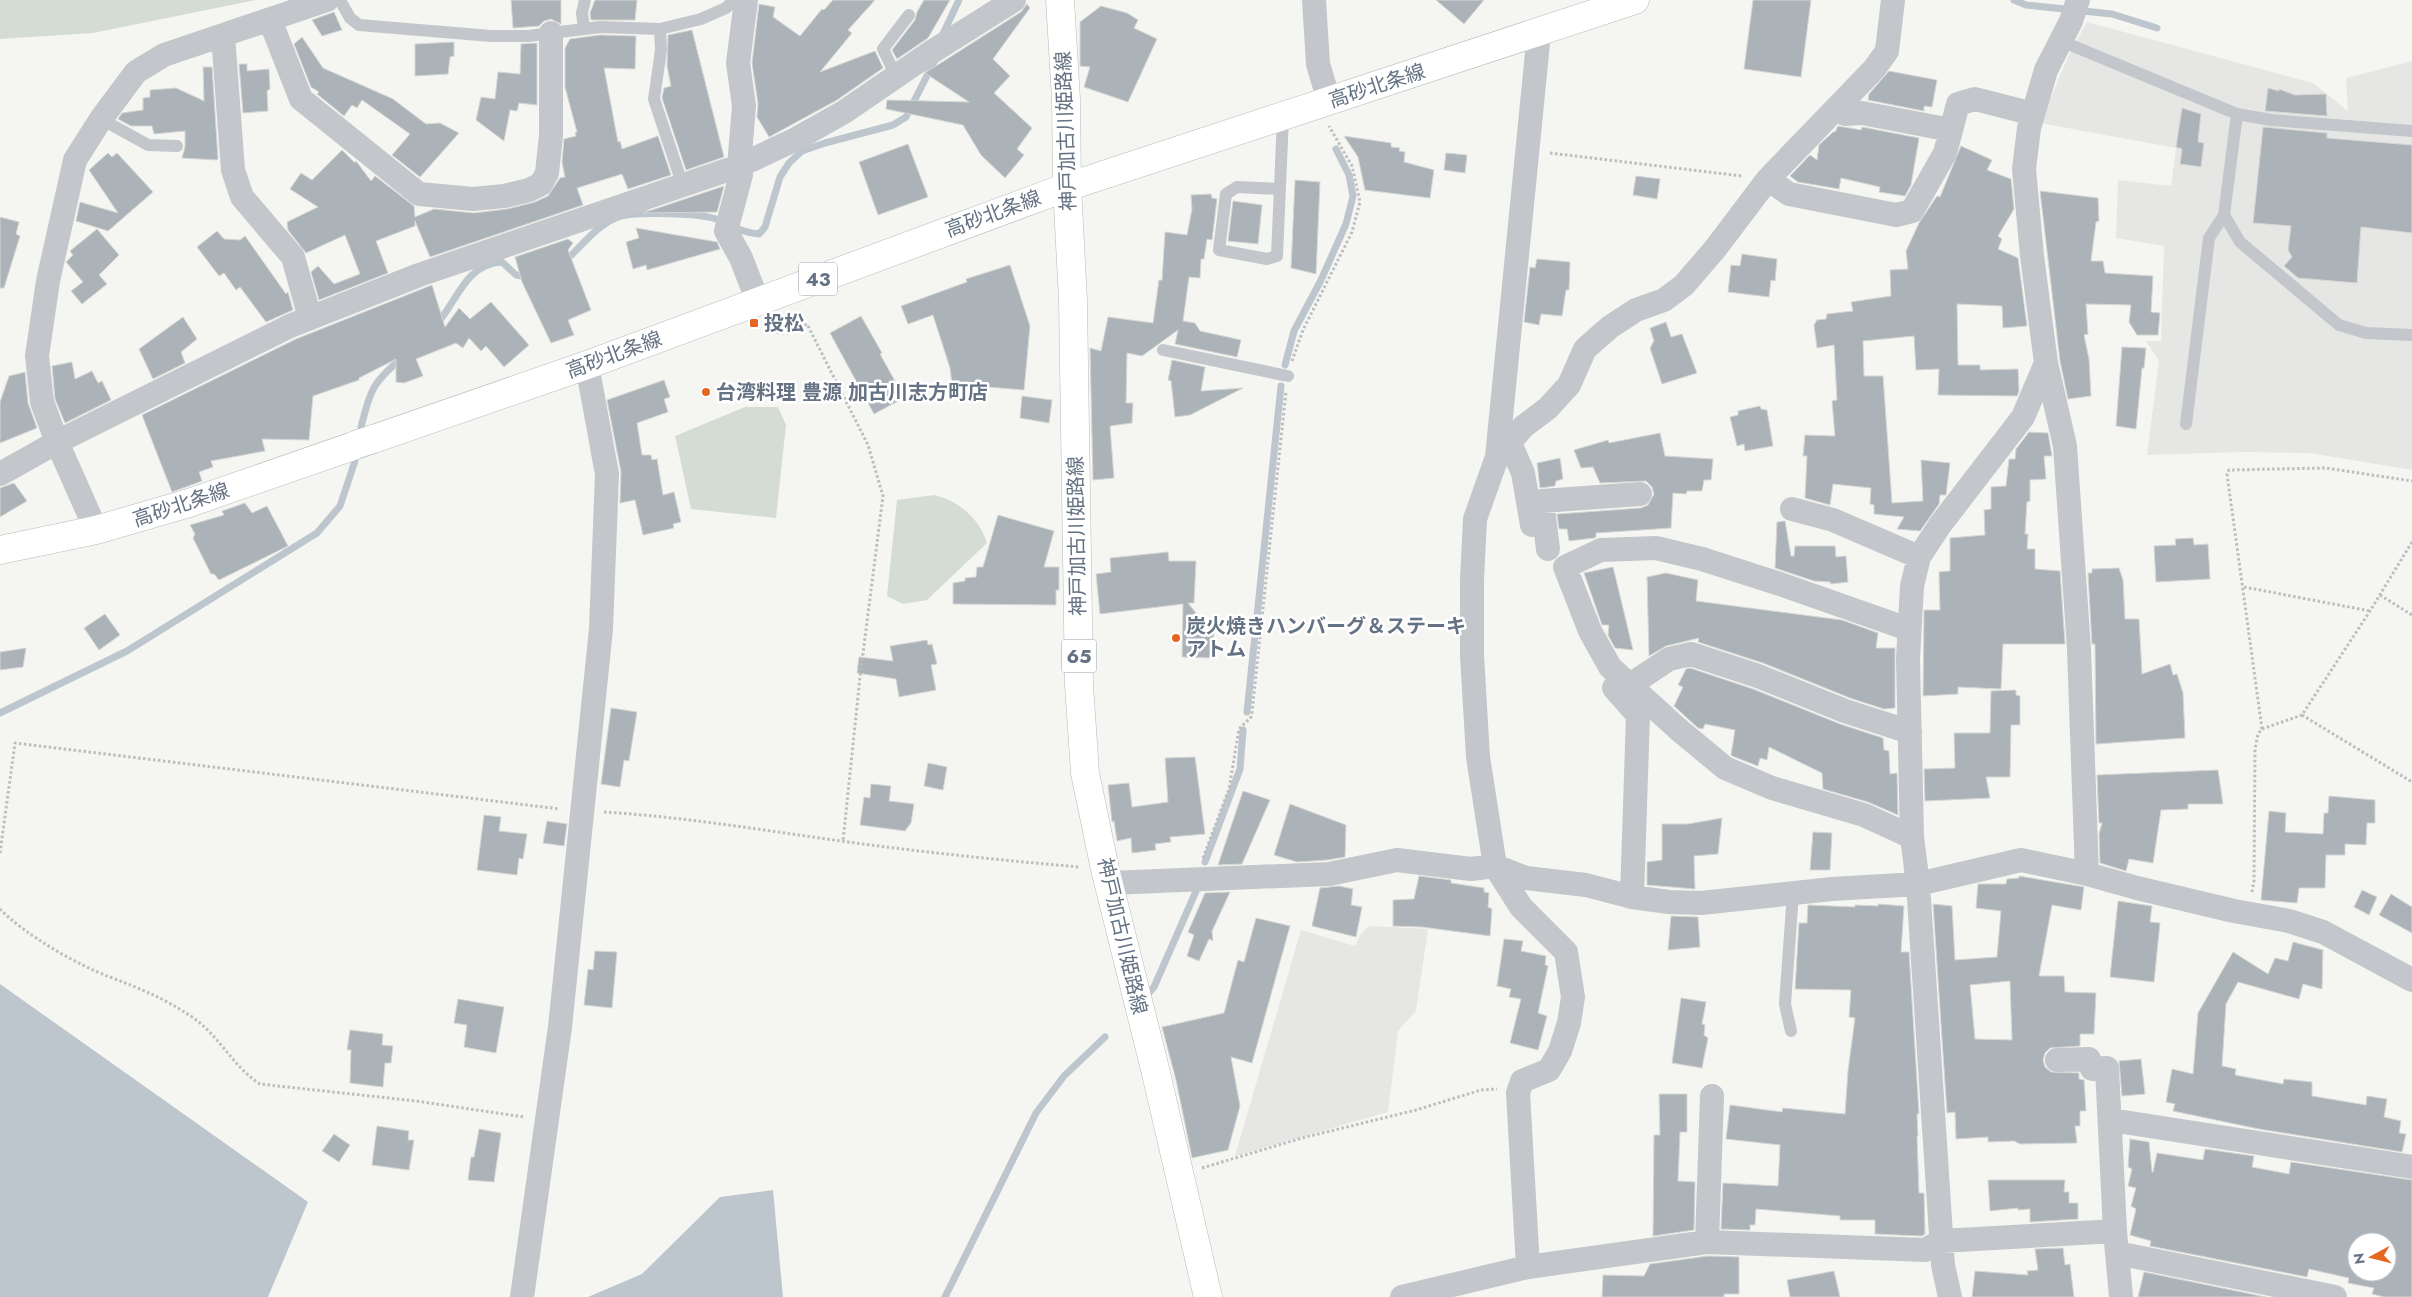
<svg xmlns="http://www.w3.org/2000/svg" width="2412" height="1297" font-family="Jost,'Noto Sans JP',sans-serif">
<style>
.built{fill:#e6e7e5}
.green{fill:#d5dcd3}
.water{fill:#bcc6cc}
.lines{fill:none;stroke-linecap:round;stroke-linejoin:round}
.stream{stroke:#bcc6cc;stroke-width:7}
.building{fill:#abb2b8;stroke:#d6d7d4;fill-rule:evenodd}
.primary-casing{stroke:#b6b9be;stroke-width:29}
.path{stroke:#bbbdbf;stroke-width:3;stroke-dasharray:2.5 2.5;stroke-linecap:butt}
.lane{stroke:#c3c6ca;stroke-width:12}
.street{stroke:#c3c6ca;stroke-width:24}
.primary{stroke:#fff;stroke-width:28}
.primary-bridge-casing{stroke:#b6b9be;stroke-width:29;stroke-linecap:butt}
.primary-bridge{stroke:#fff;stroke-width:28}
.poi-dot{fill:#e66521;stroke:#fff;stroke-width:2}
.labels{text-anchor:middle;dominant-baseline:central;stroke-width:5;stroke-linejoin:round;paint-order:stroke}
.shield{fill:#fff;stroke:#929ca8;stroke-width:1}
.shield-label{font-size:19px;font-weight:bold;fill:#647283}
.street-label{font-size:20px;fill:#647283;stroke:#fff}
.poi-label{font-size:20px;font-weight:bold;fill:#647283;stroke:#fff;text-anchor:start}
</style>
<rect width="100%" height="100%" fill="#f5f6f2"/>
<path class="built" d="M2087,22L2313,83L2348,111L2346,78L2412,61V470L2309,453L2244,452L2147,455L2159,361L2146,341H2161L2164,246L2116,238L2118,180L2171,186L2176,148L2040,123L2068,57Z
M1369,926L1428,929L1416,1011L1398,1031L1388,1112L1235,1156L1301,930L1355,946L1360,935Z"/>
<path class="green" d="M0,0H256L93,33L0,39Z
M745,407H778L786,425L776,518L691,509L675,436Z
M934,495C959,501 979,518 987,543L927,600L903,604L887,596L897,500Z"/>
<path class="water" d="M0,984L308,1202L268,1297H0Z
M773,1190L783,1297H588L642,1274L720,1197Z"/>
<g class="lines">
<path class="stream" d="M2014,0L2026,5L2112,14L2157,28
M941,38L959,0
M565,261C581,247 599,222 621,216C638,212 700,213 716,219C732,225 742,233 759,234L765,227L780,177L789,163L802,151L825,143L893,125L906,117L937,56
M437,324C458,299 466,264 502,262L516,275L528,277
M1285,365L1294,331L1321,280L1346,224L1353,196L1349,175L1336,149
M361,427C371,389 372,383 403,357
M1247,712L1281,386
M0,713L127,651L317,533L340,506L355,461
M1205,862L1240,769L1243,730
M1147,995L1154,987L1197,889
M945,1297L1036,1113L1064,1076L1105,1037"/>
</g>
<path class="building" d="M511,0H561V24L551,19L544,21L539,26L513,28Z
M595,0H637L635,20H591L590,13Z
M833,0H875L848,30L852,33L820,72L875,51L883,68L837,100L769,137L757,117L758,104L752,63L759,4L775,7L773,17L800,36L822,9L824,10Z
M924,0H950L928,38L897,59L892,50L915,20L917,12Z
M1436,0H1484L1464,24Z
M1753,0H1811L1801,77L1744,69Z
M1027,4L1030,8L993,59L1010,76L994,93L1032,128L1017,149L1024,155L1005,178L981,155L963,125L886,109L887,100L969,102L925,73L1021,12Z
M1101,6L1127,13L1138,20L1134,28L1157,39L1128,102L1084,87L1090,67L1080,66V22Z
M334,12L342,30L322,36L312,20Z
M692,30L724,157L686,170L662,98L664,88L671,86L667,66L668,35Z
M600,35L636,36L635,69L604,68L618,142L620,141L622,149L658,136L671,175L628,189L622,174L577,188L583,205L430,257L415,221V226L376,241L388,273L319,300L311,272L318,266L334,284L360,274L345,235L306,253L288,230L287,222L318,207L290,189L301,173L312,180L342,150L355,163L356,161L371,181L375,176L414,206L415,217L434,209L474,213L507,209L535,202L548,196L560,178L565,177L562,162L564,139L576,136L575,133L577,132L565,87V48L570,39Z
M302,37L323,68L393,99L426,124L440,123L459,133L420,177L392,155L410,134L362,100L357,108L352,105L344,116L317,94L319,92L311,87L294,44Z
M454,42V56L450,57L448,74L415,76V44Z
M537,43V105L519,103L517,111L510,110L504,141L476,120L481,97L495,99L498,72L520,74L521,44Z
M239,64H247V71L269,69L270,89L267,91L268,111L243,113Z
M203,67H212L218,159L217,160L182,158L185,147V131L154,134L152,126H131L118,119L122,113L143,110V98L150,97V90L176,88L204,101Z
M1889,71L1937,80L1932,107L1924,106V111L1868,100L1869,94Z
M2268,88L2279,91V89L2295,95L2326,94L2327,116L2265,111Z
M2182,108L2201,114L2198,142L2204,143L2201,167L2180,164L2182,149L2176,147Z
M1838,126L1861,130L1862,127L1919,138L1911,185L1905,196L1879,192L1880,187L1841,178L1839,189L1798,182L1790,176L1810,155L1817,160L1819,145L1833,132H1835Z
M2263,127L2327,133V138L2412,145V233L2361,227L2357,283L2298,278L2284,266L2292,257L2288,250L2291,226L2253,223Z
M1344,136L1391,143V147L1400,148L1399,151L1405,152L1404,162L1434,170L1430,198L1365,190L1358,157Z
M908,144L928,197L878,215L859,162Z
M1961,146L1992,160L1987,170L2011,179L2014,209L1998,236L2002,239L1998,249L2018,258L2027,326L2003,328L2002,306L1957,304L1958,365H1980V370L2018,369L2019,391L2017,396L1938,395L1939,369L1916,370L1914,336L1863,341L1864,376H1883L1892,503L1923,501L1921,460L1950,463L1946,495H1940L1939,504L1920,531L1897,529L1904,517L1874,514V505L1870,504L1871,488L1833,484L1830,505L1805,498L1807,456H1803L1805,435L1835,436L1832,401L1837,400L1834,345L1817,348L1814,325L1817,320L1826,319L1827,314L1853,311L1851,302L1891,296L1890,270L1908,269L1906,251L1919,223L1937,196L1940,197Z
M108,153L112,157L117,153L153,192L108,231L76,221L80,202L118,213L89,170Z
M1446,153L1467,155L1465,173L1444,170Z
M1636,176L1660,179L1657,199L1633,195Z
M1295,180L1320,182L1316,274L1291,268Z
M724,186L717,212L643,213Z
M2040,191L2098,198L2099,221L2096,222L2091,261H2103L2105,273L2153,276L2151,312L2160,313L2158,335H2137L2129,322L2131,305L2086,304L2088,334L2084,335L2089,359L2091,396L2068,399L2060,361Z
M1211,194L1212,198L1217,199L1212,240L1207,239L1204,259H1201L1200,278L1189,277L1183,321L1195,323L1200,331L1241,340L1237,357L1175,344L1178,330L1142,356L1127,353L1126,403H1133L1132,423L1110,426L1114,478L1093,480L1090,348L1101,351L1108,317L1153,323L1159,280H1162L1165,232L1187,235L1192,209L1191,195Z
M1233,201L1262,205L1258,244L1228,241Z
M0,217L19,222L16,234L20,236L4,288H0Z
M636,228L717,242L720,249L647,270L646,265L633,269L626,242L639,238Z
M97,229L119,255L99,275L107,284L82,304L71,291L83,282L66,262L73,255L70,251Z
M217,231L224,239L240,240L245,236L286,294L288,292L293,310L266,322L240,287L236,290L224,273L219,276L197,247Z
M568,239L573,243L568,250L591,310L568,320L574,335L551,343L522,282L515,257Z
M1742,254L1777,259L1775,281L1771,280L1769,297L1728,292L1731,265L1740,266Z
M1537,259L1570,262L1569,290H1566L1562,316L1541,314L1539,325L1524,322L1530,267L1535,268Z
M1010,265L1030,326L1024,390L952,384L950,368L933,315L908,324L901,306L967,282L966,279Z
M432,285L445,327L459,308L470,319L491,302L529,345L504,367L486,346L481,351L469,338L463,348L456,343L416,359L423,376L404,383L396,382V359L359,378V380L313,396L309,440L262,439L265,451L211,461L213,467L199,472L202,481L172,492L142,415L296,339Z
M861,316L882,353L880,354L896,383L902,399L874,414L830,333Z
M183,317L197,339L181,352L185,363L153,379L139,349Z
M1666,322L1671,337L1682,334L1697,373L1662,384L1650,348L1654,341L1650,328Z
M2122,347L2146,348L2144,368H2142L2136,429L2116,426Z
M1172,360L1205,367L1201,391L1243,388L1190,415L1175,417L1171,381L1168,380Z
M72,362L75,379L92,371L98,383L102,381L111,400L65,423L55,399L52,366Z
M25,372L28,403L37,428L0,443V402L9,376Z
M664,380L670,397L664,399L668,412L637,423L642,455H651L652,460L657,459L663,495L674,492L681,522L673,524L674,528L643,535L635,500L620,503L621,472L607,400Z
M1022,396L1052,400L1049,423L1020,418Z
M1760,406L1761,409L1767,410L1773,446L1745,451L1744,444L1737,446L1730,417L1738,415V411Z
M2029,432L2048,433L2052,456H2044L2046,479L2030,480V501L2027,502L2025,534H2028L2027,549H2035V569L2060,571L2065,644H2003L2001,689L1958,687V694L1923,696L1924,610H1940L1939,572L1950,571V538L1985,535L1984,510L1991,509V487L2006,486L2009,459H2015L2016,449Z
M1660,433L1665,456L1713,459L1711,480H1704L1702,491H1687L1686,494L1673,493L1671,528L1596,533V537L1594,538L1569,541L1567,529H1559L1557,514L1641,508L1648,505L1654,494L1652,487L1646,481L1600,483L1593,467L1581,468L1574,450L1608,440L1609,443Z
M1560,458L1563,479L1556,481L1555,486L1540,488L1537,463Z
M14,483L27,501L0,517V488Z
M245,503L252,513L267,506L288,546L219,580L214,574H211L193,538L195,534L190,525L224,515L222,511Z
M998,515L1054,531L1044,567H1059V590H1056V605L953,604V583L965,581V578L976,577L977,567H983Z
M1785,521L1791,556H1794L1795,546H1835L1836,557L1846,556L1848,582L1831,584L1830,582L1814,581L1775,568L1777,522Z
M2193,538L2194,545L2208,544L2210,579L2156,582L2154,546L2176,545L2175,539Z
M1168,552L1169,561H1196L1194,603H1188L1203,622L1202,633H1214L1212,658L1182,657L1183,604L1100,614L1096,574L1111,572L1110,558Z
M1613,567L1616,579L1633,650L1615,648L1608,635L1609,625H1602L1584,573Z
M2119,568L2123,580L2125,619H2139L2142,674L2170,664L2173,675L2177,674L2183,693L2185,738L2096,744L2095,644H2092L2088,573H2092V569Z
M1666,573L1698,580L1696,601L1842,620L1878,633L1876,648H1895V708L1884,709L1850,698L1763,663L1698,642L1699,638L1666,646L1649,656L1647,577Z
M105,614L120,635L99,650L84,628Z
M927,640L928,645L932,644L937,664L931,665L936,690L899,697L896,679L857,673L859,657L893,661L890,646Z
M26,648L23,667L0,670V652Z
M1690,668L1753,689L1840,724L1883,738L1884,750L1889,751L1890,774L1897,773L1898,815L1868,802L1823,789L1822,773L1769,747L1767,760L1760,758L1758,766L1732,756L1731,755L1735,730L1705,724L1703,729L1698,728L1674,706L1683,687L1678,685L1686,669Z
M2016,690V695L2020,696V725H2011L2010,777H1986L1990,798L1925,801L1924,769L1955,768L1954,733H1990L1991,691Z
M611,708L637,712L629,761L624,760L620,787L601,784Z
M1195,757L1205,834L1170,837L1171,842L1155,844L1156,850L1132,853L1131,838L1117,841L1114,821L1112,822L1108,785L1129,783L1132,807L1168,802L1165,758Z
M928,763L947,767L943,790L924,786Z
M2218,770L2223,804H2188V809L2161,810L2153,863L2129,859L2126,871L2100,863L2099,834L2102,823H2099L2097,775Z
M871,784L891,786L889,801L914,804L911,823L905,831L860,825L864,797L870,798Z
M1243,791L1270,800L1242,864L1218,865Z
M2329,796L2375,800V823H2367L2366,845L2345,844V855H2326L2325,888H2299L2297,903L2261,900L2269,811L2286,813L2285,832L2323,834L2324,813H2328Z
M1290,804L1346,825L1345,857L1327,860L1297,862L1274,855Z
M484,815L501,817L499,831L527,834L523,859L519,858L517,875L477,870Z
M1722,818L1718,854L1694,856L1695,889L1647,885V862L1662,860V824H1688Z
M547,821L567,824L564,846L543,843Z
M1813,832L1832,833L1830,870H1810Z
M1419,876L1451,880V883L1484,888V892L1489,893L1488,907L1492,909L1490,936L1422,927L1393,926V900L1414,899Z
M2019,876L2084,887L2081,910L2052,905L2039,976H2064L2065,992L2096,993L2094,1034H2080V1046L2050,1048L2045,1053L2043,1060L2045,1067L2051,1072L2079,1073V1079L2084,1080L2086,1111H2080V1126H2075L2077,1143L2020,1144L2014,1141L1988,1142V1137L1956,1139L1955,1112L1947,1113L1933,904L1952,906L1955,960L1997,957L2001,911L1976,908L1978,884H2006L2007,879L2019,878ZM2010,981L2012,1040L1975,1039L1970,985Z
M1339,886L1353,889L1351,905L1362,907L1356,937L1312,926L1320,888Z
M2362,890L2377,897L2369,915L2354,907Z
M1230,892L1212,931L1213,941L1209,939L1199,961L1187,956L1194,935L1188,932L1205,893Z
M2391,894L2412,907V933L2379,915Z
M2118,901L2152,906L2150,922L2160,923L2154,982L2110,977Z
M1878,904L1904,906L1901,952H1909L1919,1114H1917L1918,1136H1917L1919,1193H1924L1925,1234L1922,1236L1875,1234V1220H1840V1216L1756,1209L1755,1225H1750V1230L1721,1229L1723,1183L1778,1186L1780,1145L1726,1139L1730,1105L1782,1112L1783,1108L1845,1114L1848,1071L1855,1018L1849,1017L1851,990L1795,989L1799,923H1807L1808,905L1855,907V905L1878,906Z
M1671,916L1698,917L1700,947L1668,950Z
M1256,918L1290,926L1252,1063L1231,1057L1240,1106L1228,1150L1192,1158L1176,1080L1162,1027L1224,1013L1238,960L1244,962Z
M1504,939L1523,941L1521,951L1546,956L1545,965L1548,966L1538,1013L1547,1016L1538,1050L1510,1043L1521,999L1509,997L1511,989L1497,986Z
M2293,942L2323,950L2322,989L2303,984L2299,999L2238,982L2226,1004L2222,1066L2236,1069L2235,1075L2283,1084L2284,1079L2312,1082V1096L2366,1105L2367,1096L2387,1099L2384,1117L2401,1121L2399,1133L2406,1134L2402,1152L2259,1129L2173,1111L2175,1104L2166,1102L2172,1069L2193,1074L2198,1013L2233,952L2268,974L2275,958L2288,961Z
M595,951L617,952L612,1008L584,1005L588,969L593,970Z
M1681,998L1706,1002L1702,1024L1705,1025L1704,1035L1708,1038L1702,1068L1672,1063Z
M458,999L504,1007L496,1053L464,1047L467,1025L454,1023Z
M350,1030L383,1034L382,1045L393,1046L391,1063H385L383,1087L350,1083L351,1050H347Z
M2141,1059L2145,1094L2122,1096L2119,1061Z
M1659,1094H1687V1132H1680L1678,1181L1695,1182L1694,1230L1653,1236L1654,1135H1660Z
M377,1126L409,1131L408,1140H414L409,1170L372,1165Z
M479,1129L501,1133L494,1182L468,1180L471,1157H474Z
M334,1134L350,1145L339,1162L322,1151Z
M2130,1139L2149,1142L2152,1172H2153L2157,1153L2203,1160L2205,1149L2254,1156L2252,1167L2289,1174L2291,1162L2412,1180V1297H2384L2372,1294L2374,1288L2348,1283L2349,1278L2309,1269L2307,1277L2150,1246L2151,1241L2130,1235L2136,1209L2131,1206L2136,1188L2128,1186L2132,1169L2128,1167ZM2357,1242H2387V1272H2357Z
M1988,1180H2065L2064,1192H2069V1203H2078V1219L2030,1222V1209L2018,1210V1208L1990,1211Z
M2063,1248L2065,1265L2070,1264L2074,1297H1972L1975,1271L2028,1275L2027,1271L2038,1270L2035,1249Z
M1708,1256L1739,1257V1294H1724V1297H1602L1603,1275L1644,1276L1650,1264Z
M1834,1271L1840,1297H1790L1787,1280Z
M2144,1272L2266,1297H2138Z"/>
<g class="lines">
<g class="primary-casing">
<path id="primary" d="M1060,0L1066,99L1067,187L1073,300L1079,685L1085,773L1105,869L1155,1069L1208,1297
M0,550L96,530L189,503L587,365L1067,187L1635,0"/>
</g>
<path class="path" d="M1550,153L1742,176
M771,324L776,332L786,334L807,324L868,445L883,496L860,677L843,841
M1292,361L1303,330L1352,232L1360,202L1352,166L1329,126
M2412,542L2370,611L2302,715L2412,782
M2244,587L2370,611
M2380,595L2412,615
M2262,729L2227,474L2229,470L2326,468L2412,481
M604,812C684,817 762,830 841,841C920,852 1000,860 1079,867
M0,853L15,743L560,809
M1203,858L1229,789L1239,729L1251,717L1252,712L1286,391
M2252,892L2254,881L2255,749L2258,734L2262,729L2302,715
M0,909C24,934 77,965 110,977C141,989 164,998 192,1017C219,1035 233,1067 260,1084L416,1101L524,1117
M1202,1168L1302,1138L1416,1110L1481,1090L1497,1089"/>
<path class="lane" d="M340,0L350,18L359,25L491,36H528L600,27L660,29L701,19L726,8L734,0
M584,29L582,13L585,0
M660,29L661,50L654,99L683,186
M2061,41L2237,114L2224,215L2209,238L2186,424
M896,76L883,49L909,15
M2237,114L2271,120L2412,131
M101,119L148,145L177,146
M1280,189L1237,187L1226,194L1219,250L1267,259L1277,256L1283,117
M2224,215L2240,242L2339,325L2366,333L2412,335
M1163,350L1288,376
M1791,1031L1785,1004L1793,893"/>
<path class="street" d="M746,0L738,63L744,106L739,166L741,175L726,231L741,258L758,302
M1314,0L1318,64L1329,101
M2078,0L2071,21L2046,70L2029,128L2024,169L2032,256L2046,363L2065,446L2079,649L2087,874
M270,20L301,99L419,194L473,199L504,196L529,190L541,184L547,173L551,135V33
M223,36L233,170L242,197L293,257L310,318
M1845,114L1862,113L1951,130
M1768,179L1789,194L1896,215L1912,211L1945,153L1958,104L1975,99L2033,114
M1510,443L1523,473L1532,525
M1497,457L1523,427L1548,408L1569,385L1585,349L1610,327L1636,310L1664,300L1684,285L1715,249L1768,179L1874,69L1887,51L1893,0
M0,474L57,442L290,326L419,275L739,166L796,139L844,112L930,53L1014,0
M1792,509L1833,520L1919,557
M96,530L57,442L42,402L37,356L48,281L75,160L101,119L136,72L164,55L327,0
M1548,549L1542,501L1640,494
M1908,629L1780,584L1702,559L1656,548L1601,550L1565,567L1590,631L1610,667L1678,729L1725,768L1772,788L1864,815L1912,837
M1630,685L1669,659L1691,654L1758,676L1845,711L1910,732
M1614,688L1638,715L1632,897
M1110,883L1329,874L1397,860L1471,869L1495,866L1526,878L1586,885L1632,897L1669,902L1701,903L1832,889L1918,884L2021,860L2087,874L2137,888L2234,911L2289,921L2323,932L2412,980
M2057,1060L2089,1059L2092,1069L2107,1068L2115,1231L2121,1297
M2111,1120L2412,1167
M1707,1242L1712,1096
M2117,1253L2335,1297
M1528,1267L1518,1093L1522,1081L1549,1070L1560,1051L1569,1023L1573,997L1566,952L1521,907L1495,866L1478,757L1472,655V580L1475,519L1497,457L1539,33
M522,1297L560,1027L601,629L607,474L587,365
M1402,1297L1528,1267L1707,1242L1925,1250L1941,1241L2115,1231
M1950,1297L1943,1265L1918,884L1912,837L1908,659L1912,586L1919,557L1940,525L2023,417L2046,363"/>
<use href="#primary" class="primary"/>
<g class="primary-bridge-casing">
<path id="primary-bridge" d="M355,445L373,439"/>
</g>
<use href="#primary-bridge" class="primary-bridge"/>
</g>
<g class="poi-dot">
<rect x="749" y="318" width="10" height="10" rx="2.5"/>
<circle cx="706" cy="392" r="5"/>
<circle cx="1176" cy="638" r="5"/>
</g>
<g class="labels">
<g class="shield">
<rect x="799" y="262.5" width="38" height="33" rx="4"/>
<rect x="1061.5" y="639.5" width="35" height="33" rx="4"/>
</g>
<g class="shield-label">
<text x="818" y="279">43</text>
<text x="1079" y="656">65</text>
</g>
<g class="street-label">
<text transform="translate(1377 86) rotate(-18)">高砂北条線</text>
<text transform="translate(1066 131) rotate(-92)">神戸加古川姫路線</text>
<text transform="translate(993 214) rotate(-20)">高砂北条線</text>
<text transform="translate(614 355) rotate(-20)">高砂北条線</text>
<text transform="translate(181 505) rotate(-18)">高砂北条線</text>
<text transform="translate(1077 536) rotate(-91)">神戸加古川姫路線</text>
<text transform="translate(1122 936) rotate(77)">神戸加古川姫路線</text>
</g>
<g class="poi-label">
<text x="764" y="323">投松</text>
<text x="716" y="392">台湾料理 豊源 加古川志方町店</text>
<text x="1186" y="626">炭火焼きハンバーグ＆ステーキ<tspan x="1186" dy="23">アトム</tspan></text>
</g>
</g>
<g transform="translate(2372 1257) rotate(263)"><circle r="24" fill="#ffffff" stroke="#c1c7cd"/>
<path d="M0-4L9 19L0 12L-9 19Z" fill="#e66521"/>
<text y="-8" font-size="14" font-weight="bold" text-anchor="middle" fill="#647283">N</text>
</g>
</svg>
